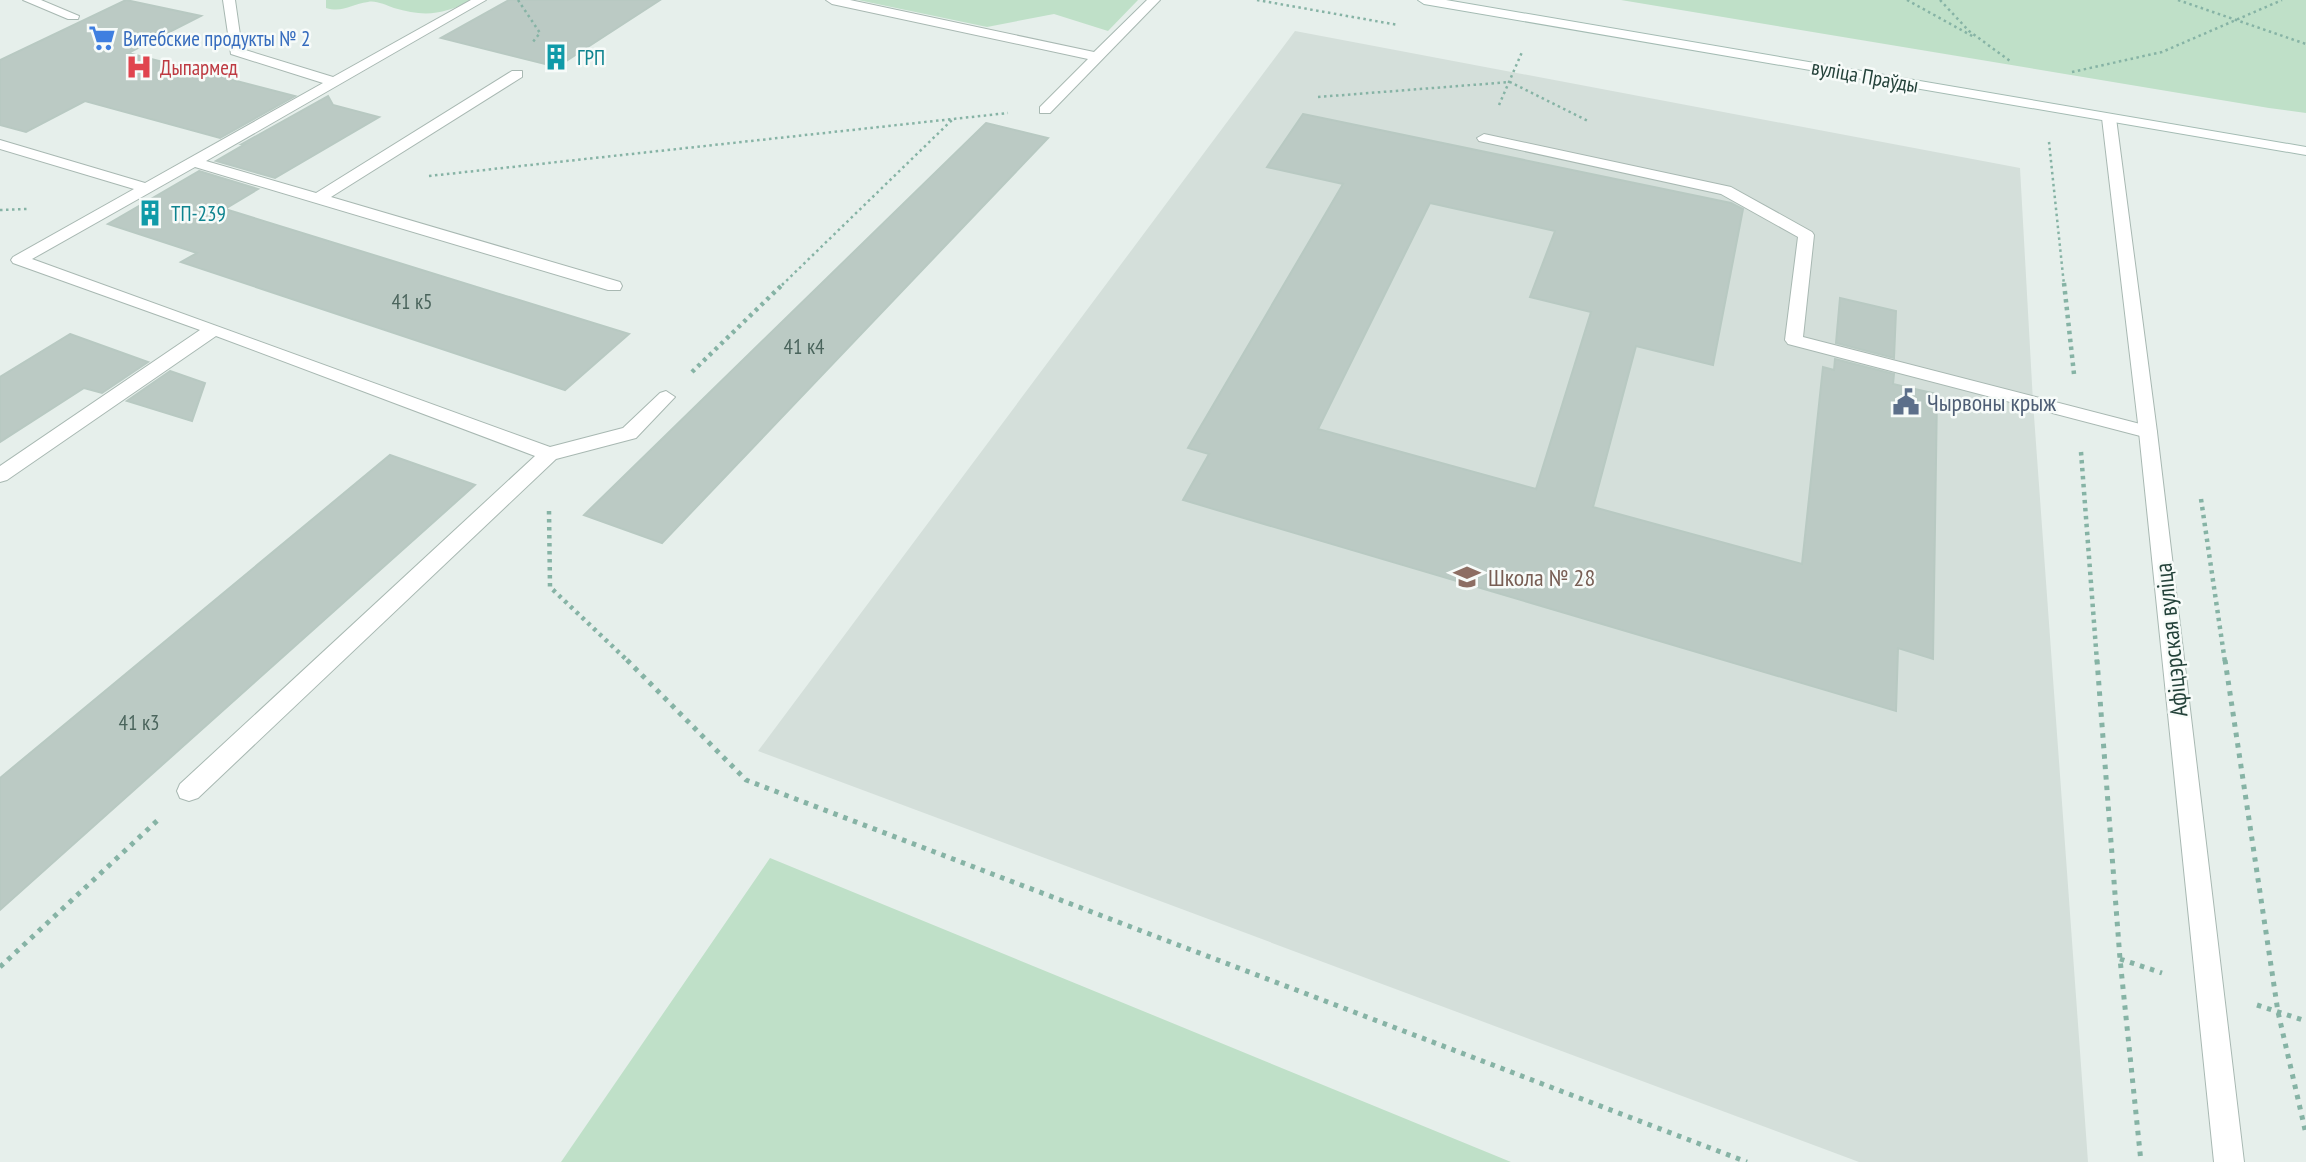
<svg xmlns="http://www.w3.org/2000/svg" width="2306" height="1162" font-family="'PT Sans Narrow',sans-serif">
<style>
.built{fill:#d4dfda}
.green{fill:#bfe0c8}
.building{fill:#bbcac4;stroke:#b8c9c2;stroke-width:2;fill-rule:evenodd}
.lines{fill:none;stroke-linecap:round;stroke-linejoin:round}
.service-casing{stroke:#a8b8b2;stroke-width:2}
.tertiary-casing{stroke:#a8b8b2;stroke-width:2}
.secondary-casing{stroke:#a4bbb3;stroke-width:2}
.path-far2{stroke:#86b3a5;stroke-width:2.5;stroke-dasharray:2.5 3.5;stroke-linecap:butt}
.path-far1{stroke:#86b3a5;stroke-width:4.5;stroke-dasharray:3.5 4.5;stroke-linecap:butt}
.path{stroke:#86b3a5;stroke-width:5;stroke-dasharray:4.5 6;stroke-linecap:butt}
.service{fill:#fff;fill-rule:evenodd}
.tertiary{fill:#fff;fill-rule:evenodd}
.secondary{fill:#fff;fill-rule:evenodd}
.labels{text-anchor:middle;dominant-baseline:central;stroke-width:5;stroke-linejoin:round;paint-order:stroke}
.far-shop-label{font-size:21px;fill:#366cbe;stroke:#f7fbf9;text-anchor:start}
.far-culture-label{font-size:21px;fill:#0d838f;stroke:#f7fbf9;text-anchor:start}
.far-health-label{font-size:21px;fill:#be3a42;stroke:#f7fbf9;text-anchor:start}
.far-street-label{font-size:21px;fill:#24423a;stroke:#f7fbf9}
.number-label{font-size:21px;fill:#4a645c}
.service-label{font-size:24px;fill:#4e5e75;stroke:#f7fbf9;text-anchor:start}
.education-label{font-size:24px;fill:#785e54;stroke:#f7fbf9;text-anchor:start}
.street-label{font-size:24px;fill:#24423a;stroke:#f7fbf9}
</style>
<rect width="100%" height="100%" fill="#e6efeb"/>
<path class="built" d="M1295,31L2020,168L2033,402L2088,1162H1859L758,751Z"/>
<path class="green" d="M326,0H472C443,15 424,17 394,8C386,5 375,0 368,2C352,4 343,13 326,8Z
M858,0H1138L1108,31L1054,14L987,27Z
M1621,0H2306V113L2269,108Z
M770,858L1511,1162H561Z"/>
<path class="building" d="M126,0L201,16L128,53L295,96L220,138L85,101L26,132L0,125V60Z
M509,0H660L557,67L441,38Z
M328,96L333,105L379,117L275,178L216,161L245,144H242Z
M1303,114L1731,203L1743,209L1713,365L1636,346L1593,507L1802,564L1823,367L1834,370L1835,359L1894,374L1893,384L1937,394L1933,659L1898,648L1896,711L1183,500L1209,454L1188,448L1343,184L1267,167ZM1430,203L1555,231L1530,297L1591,312L1536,489L1318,429Z
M986,123L1048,138L662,543L584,515Z
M199,171L258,189L225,209L629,334L565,390L181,262L197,253L108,224Z
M1840,298L1896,311L1894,358L1836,343Z
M70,334L148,362L102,393L84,388L0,442V377Z
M170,371L205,383L192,421L127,401Z
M390,455L475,485L0,910V778Z"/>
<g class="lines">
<g class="service-casing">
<path id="service" d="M23,0H41L79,16L78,19H68Z
M223,0H235L242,49L333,77L471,0H486L206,161L316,193L512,71H522V77L331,197L620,282L622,286L620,290H608L195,167L32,259L550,447L623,428L660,393L666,391L675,397L636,438L556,459L198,798L189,801L180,798L177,791L180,784L535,456L216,336L7,480L0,482V466L200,330L13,263L11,260L13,257L134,189L0,149V140L145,183L323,83L231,54Z
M826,0H850L1094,52L1147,0H1160L1050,113H1040V107L1088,59L832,4Z
M1484,134L1731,187L1812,232L1814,235L1803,337L2148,426L2155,427L2157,432L2155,437L2148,438L1788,344L1785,340L1798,237L1721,194L1479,141L1477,138Z"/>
</g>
<g class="tertiary-casing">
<path id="tertiary" d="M2109,114L2116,118L2157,432L2244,1162H2214L2139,432L2102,118Z"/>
</g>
<g class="secondary-casing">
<path id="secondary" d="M1418,0H1446L2306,147V155L1424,4Z"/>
</g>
<path class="path-far2" d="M518,0L540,33L532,43
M1257,0L1398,25
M1907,0L1974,37
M1940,0L1969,31L2010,61
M2178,0L2306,44
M2072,72L2162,52L2282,0
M1318,97L1510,82L1588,121
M1499,105L1522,52
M2049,142L2064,285
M429,176L1008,113
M0,210L27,209
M782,285L954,118"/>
<path class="path-far1" d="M2064,283L2074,374
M692,372L784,283
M2081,452L2097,662
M2201,499L2225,662
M549,511L550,587L629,662"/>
<path class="path" d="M627,660L746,780L1747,1162
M2097,660L2120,959L2141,1162
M2225,660L2278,1012L2306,1134
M2120,959L2162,973
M0,967L160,818
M2257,1005L2306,1021"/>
<use href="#service" class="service"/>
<use href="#tertiary" class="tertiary"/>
<use href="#secondary" class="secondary"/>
</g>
<defs>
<g id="supermarket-bare" transform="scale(2.1)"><path d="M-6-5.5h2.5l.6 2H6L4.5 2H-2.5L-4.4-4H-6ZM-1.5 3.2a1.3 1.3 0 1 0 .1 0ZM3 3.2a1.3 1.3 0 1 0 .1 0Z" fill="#3f7fe0" stroke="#f7fbf9" stroke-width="2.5" paint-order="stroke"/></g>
<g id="building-bare" transform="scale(2.1)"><path d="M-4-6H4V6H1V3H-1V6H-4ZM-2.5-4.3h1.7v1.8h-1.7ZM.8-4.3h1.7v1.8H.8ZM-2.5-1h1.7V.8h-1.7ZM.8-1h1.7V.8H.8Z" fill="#0f9aa8" stroke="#f7fbf9" stroke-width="2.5" paint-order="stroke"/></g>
<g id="hospital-bare" transform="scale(2.1)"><path d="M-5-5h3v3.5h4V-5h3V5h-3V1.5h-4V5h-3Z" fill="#e0444e" stroke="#f7fbf9" stroke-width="2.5" paint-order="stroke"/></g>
<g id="civic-bare" transform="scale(2.1)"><path d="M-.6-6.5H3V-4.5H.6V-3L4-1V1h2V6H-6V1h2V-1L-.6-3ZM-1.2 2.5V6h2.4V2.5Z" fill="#5c6f8a" stroke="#f7fbf9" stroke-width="2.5" paint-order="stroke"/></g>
<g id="school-bare" transform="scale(2.1)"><path d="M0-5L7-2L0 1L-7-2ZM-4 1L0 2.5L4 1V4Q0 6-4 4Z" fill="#8d6e63" stroke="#f7fbf9" stroke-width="2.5" paint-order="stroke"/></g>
</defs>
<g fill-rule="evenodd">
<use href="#supermarket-bare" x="102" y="38"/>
<use href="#building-bare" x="556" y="57"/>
<use href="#hospital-bare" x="139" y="67"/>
<use href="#building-bare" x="150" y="213"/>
<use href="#civic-bare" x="1906" y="402"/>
<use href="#school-bare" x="1467" y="577"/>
</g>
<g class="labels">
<g class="far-shop-label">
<text x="123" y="38">Витебские продукты № 2</text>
</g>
<g class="far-culture-label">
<text x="577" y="57">ГРП</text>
<text x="171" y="213">ТП-239</text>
</g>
<g class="far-health-label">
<text x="160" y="67">Дыпармед</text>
</g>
<g class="far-street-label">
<text transform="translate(1865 76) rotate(10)">вуліца Праўды</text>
</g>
<g class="number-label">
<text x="412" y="301">41 к5</text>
<text x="804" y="346">41 к4</text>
<text x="139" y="722">41 к3</text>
</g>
<g class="service-label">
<text x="1927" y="402">Чырвоны крыж</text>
</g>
<g class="education-label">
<text x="1488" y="577">Школа № 28</text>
</g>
<g class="street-label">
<text transform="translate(2171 640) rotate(-96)">Афіцэрская вуліца</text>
</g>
</g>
</svg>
